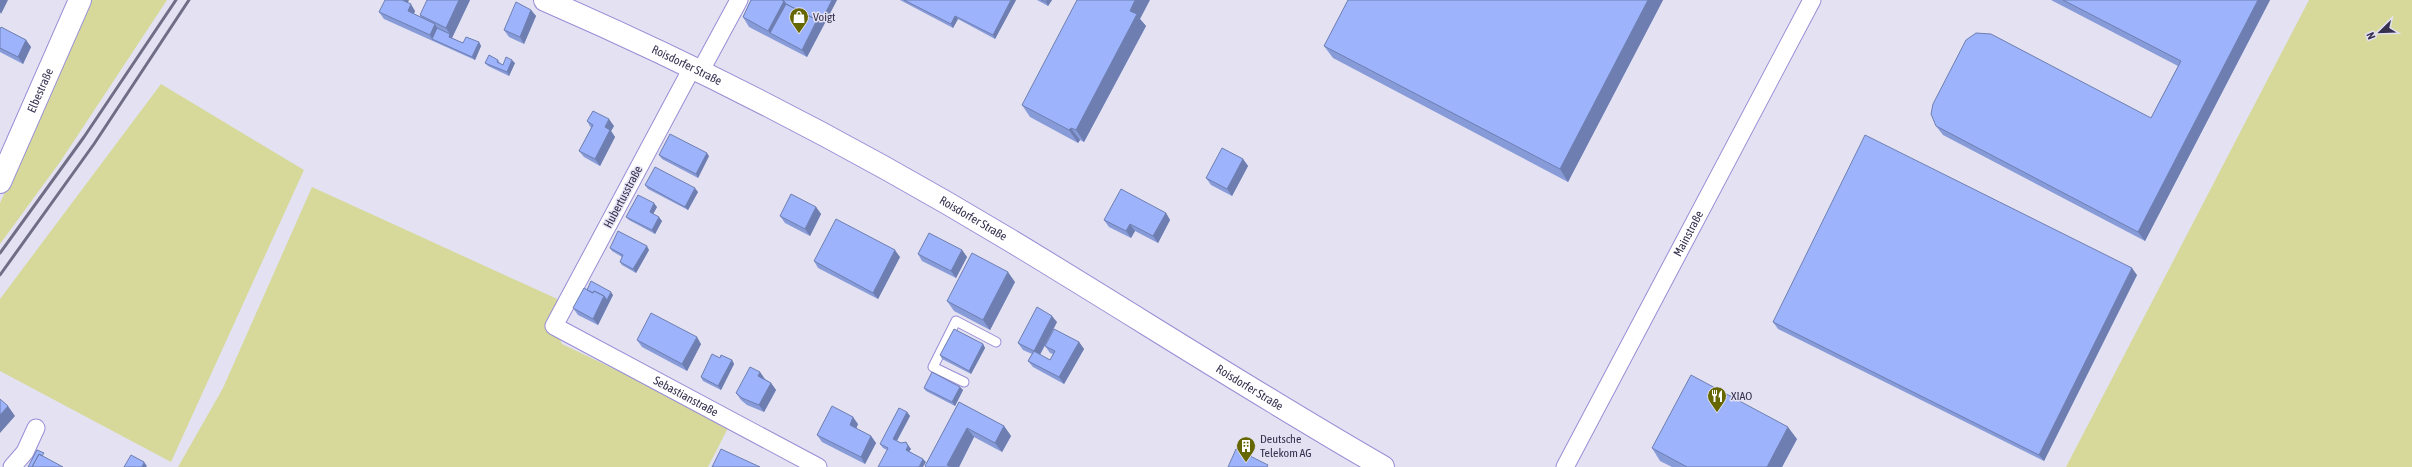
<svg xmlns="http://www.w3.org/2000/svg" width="2412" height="467" font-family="'Asap Condensed',sans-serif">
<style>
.green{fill:#d6d99a}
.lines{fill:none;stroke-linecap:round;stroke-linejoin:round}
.service-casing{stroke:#988dd6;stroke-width:11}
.minor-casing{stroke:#988dd6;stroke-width:19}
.secondary-casing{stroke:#988dd6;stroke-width:24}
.service{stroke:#fff;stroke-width:9}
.minor{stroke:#fff;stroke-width:17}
.secondary{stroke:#fff;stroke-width:22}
.rail{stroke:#706d86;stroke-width:3}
.wall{fill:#879bd9}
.shaded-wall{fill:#6e7eb0}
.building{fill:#9db4fc;stroke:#6e7eb0}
.labels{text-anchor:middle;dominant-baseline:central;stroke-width:3;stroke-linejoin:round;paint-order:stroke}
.poi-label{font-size:12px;fill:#35314f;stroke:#e4e2f2;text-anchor:start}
.street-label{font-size:12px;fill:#35314f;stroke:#e4e2f2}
</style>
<rect width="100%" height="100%" fill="#e4e2f2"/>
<path class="green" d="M90,0H167L60,162L0,244V203Z
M2309,0H2412V467H2066Z
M161,84L304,170L171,462L0,371V299Z
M312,187L566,303L554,326L562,344L730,424L708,467H178L223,388Z"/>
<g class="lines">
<g class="service-casing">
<path id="service" d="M964,382L933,367L956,321L996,342"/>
</g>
<g class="minor-casing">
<g id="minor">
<path id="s1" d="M692,68L554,326L818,467"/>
<path d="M700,72L739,0"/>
<path d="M12,467L25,452L36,428"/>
<path id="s2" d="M1565,467L1812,0"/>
</g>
</g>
<g class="secondary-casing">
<g id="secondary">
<path id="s3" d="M545,0C704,69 860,150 1008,239C1134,315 1256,394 1383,467"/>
<path id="s4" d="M0,182L80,0"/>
</g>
</g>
<use href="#service" class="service"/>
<use href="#minor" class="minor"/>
<use href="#secondary" class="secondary"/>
<path class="rail" d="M0,253L84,137L176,0
M0,275L94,144L189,0"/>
</g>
<path class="wall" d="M470,0L452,38L463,43L479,42L481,46L475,60L384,19L379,12L408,3L415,11L414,14L421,17L420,15Z
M751,0H837L807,57L749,27L743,17Z
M900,0H1016L995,39L958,19L953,28Z
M1037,0H1052L1048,6Z
M1348,0H1663L1568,182L1333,58L1324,46Z
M2051,0H2270L2145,241L1943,135L1936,126L2151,118L2178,66Z
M531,10L536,16L524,44L509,37L504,30Z
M1140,19L1146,26L1084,142L1080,140L1078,143L1030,117L1022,105Z
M0,29L26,40L31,47L23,64L0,52Z
M498,60L500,63L503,65L515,63L509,76L488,66L485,63Z
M587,121L614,126L611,131L615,137L600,166L584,157L579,151L591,128Z
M659,155L709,156L698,178L662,159Z
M1243,159L1248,166L1232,196L1211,185L1206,178Z
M645,185L698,192L688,210L648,189Z
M657,207L653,214L662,221L655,234L629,220L626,217Z
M816,207L821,214L810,236L785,223L780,216Z
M1166,213L1170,220L1158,243L1135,231L1131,238L1109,227L1104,220Z
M610,248L649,250L636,273L622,265L620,262L622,257L612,251Z
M962,250L967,257L956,278L922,261L918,254Z
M900,257L878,299L818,268L814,261Z
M2137,275L2044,461L1778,329L1773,322Z
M1015,282L990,330L954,311L947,301Z
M613,295L598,325L578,315L573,308Z
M1057,322L1040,355L1050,360L1053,354L1050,353L1045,346L1079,342L1084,349L1064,384L1033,367L1028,361L1032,354L1023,350L1018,343Z
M637,340L701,344L687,371L642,347Z
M983,344L985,348L971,374L942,359L940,355Z
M720,358L732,360L734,364L721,390L703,381L701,377Z
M765,379L771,383L776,390L764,412L747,405L741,400L736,393Z
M960,387L963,390L955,406L926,391L924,388Z
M959,402L1004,426L1011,436L1002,452L974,437L959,467H925V466Z
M907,412L910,416L897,441L911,449L909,451L926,462L887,450L883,448L880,444Z
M858,424L856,428L871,436L876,443L865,464L822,442L817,435Z
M1797,439L1782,467H1672L1660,461L1652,448Z"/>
<path class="shaded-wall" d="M0,0H8L1,14L0,12Z
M402,0H409L406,7Z
M459,0H470L451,40L449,37L450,34L446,28Z
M832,0H837L807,57L802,50L817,20Z
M1011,0H1016L995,39L993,35Z
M1047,0H1052L1048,6L1046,2Z
M1135,0H1150L1140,19L1146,26L1084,142L1076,130L1130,11Z
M1648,0H1663L1568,182L1560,169Z
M2258,0H2270L2145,241L2138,232Z
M784,1L791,11L770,33L768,31Z
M411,4L415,11L412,17L408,11Z
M531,10L536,16L524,44L520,37Z
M955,16L958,19L953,28L951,24Z
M435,24L439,31L432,39L430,35Z
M26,40L31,47L23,64L18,57Z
M479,42L481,46L475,60L472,57Z
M512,60L515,63L509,76L507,72Z
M609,119L614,126L611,131L615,137L600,166L595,159L605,127Z
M1071,128L1080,140L1078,143L1069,130Z
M707,153L709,156L698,178L696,174Z
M1243,159L1248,166L1232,196L1227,189Z
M695,188L698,192L688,210L685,207Z
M654,203L657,207L652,216L650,212Z
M816,207L821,214L810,236L805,229Z
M1166,213L1170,220L1158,243L1153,236Z
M659,217L662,221L655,234L652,230Z
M1130,224L1135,231L1131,238L1126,231Z
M647,246L649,250L636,273L633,269Z
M895,250L900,257L878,299L873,293Z
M962,250L967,257L956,278L951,271Z
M2132,268L2137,275L2044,461L2039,455Z
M1008,272L1015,282L990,330L983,320Z
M611,292L613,295L598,325L593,319L604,296Z
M1052,316L1057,322L1038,358L1034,351Z
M697,337L701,344L687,371L682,364Z
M1079,342L1084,349L1064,384L1059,377Z
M983,344L985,348L971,374L969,371Z
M732,360L734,364L721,390L718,386Z
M760,372L765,379L763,383L758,376Z
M771,383L776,390L764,412L759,405Z
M960,387L963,390L955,406L952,402Z
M8,406L15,416L0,433V415Z
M907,412L910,416L896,442L893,439Z
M853,417L858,424L855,432L850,425Z
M1004,426L1011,436L1002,452L995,443Z
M1788,427L1797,439L1782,467H1767Z
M967,428L974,437L959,467H949L947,465Z
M871,436L876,443L865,464L861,457Z
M906,442L911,449L908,453L906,450Z
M923,459L926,462L923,467H919Z
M144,462L147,466L146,467H142Z"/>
<path class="building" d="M385,0H402L411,4L408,11L435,24L430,35L379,12Z
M427,0H459L446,28L420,15Z
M751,0H782L784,1L768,31L743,17Z
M782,0H832L820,24L817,20L786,4L784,1Z
M904,0H1011L993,35L955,16L951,24Z
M1041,0H1047L1046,2Z
M1077,0H1135L1130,11L1137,14L1076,130L1071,128L1069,130L1022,105Z
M1348,0H1648L1560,169L1324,46Z
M2063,0H2258L2138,232L1936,126L1931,114L1933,104L1966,40L1976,33L1991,34L2151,118L2181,61Z
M516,2L531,10L520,37L504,30Z
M786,4L817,20L802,50L770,33Z
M1,27L26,40L18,57L0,48V29Z
M437,28L450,34L449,37L463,43L466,37L479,42L472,57L432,39Z
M489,55L498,60L497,62L503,65L506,57L512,60L507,72L485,63Z
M593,111L609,119L605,127L610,130L595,159L579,151L593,125L587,121Z
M670,134L707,153L696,174L659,155Z
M1865,135L2132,268L2039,455L1773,322Z
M1222,148L1243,159L1227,189L1206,178Z
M655,167L695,188L685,207L645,185Z
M1121,189L1166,213L1153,236L1130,224L1126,231L1104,220Z
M791,194L816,207L805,229L780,216Z
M638,195L654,203L650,212L659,217L652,230L626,217Z
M836,219L895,250L873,293L814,261Z
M618,231L647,246L633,269L620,262L623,255L610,248Z
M929,233L962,250L951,271L918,254Z
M972,253L1008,272L983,320L947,301Z
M591,281L611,292L607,300L604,296L594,291L593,293L587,290Z
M584,288L593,293L594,291L604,296L593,319L573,308Z
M1037,307L1052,316L1034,351L1018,343Z
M651,313L697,337L682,364L637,340Z
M954,329L983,344L969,371L940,355Z
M1054,329L1079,342L1059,377L1028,361L1034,351L1050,360L1055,351L1045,346Z
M712,354L720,358L721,355L732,360L718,386L701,377Z
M750,367L760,372L758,376L771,383L759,405L742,398L736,393Z
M932,372L960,387L952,402L924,388Z
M1691,375L1788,427L1767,467H1687L1652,448Z
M0,399L8,406L0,415Z
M959,402L1004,426L995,443L967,428L947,465L951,467H926L925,466Z
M832,406L853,417L850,425L871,436L861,457L817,435Z
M899,408L907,412L893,439L901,443L906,442L908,446L906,450L923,459L919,467H878L888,448L880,444Z
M721,449L760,467H712Z
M1236,449L1268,465L1267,467H1228Z
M37,450L44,453L42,456L39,454L32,467H28Z
M39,454L63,467H32Z
M131,455L144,462L142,467H124Z"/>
<defs>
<g id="shop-pin" transform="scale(1)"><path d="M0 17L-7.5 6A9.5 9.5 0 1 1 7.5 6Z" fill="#666701" stroke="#e4e2f2"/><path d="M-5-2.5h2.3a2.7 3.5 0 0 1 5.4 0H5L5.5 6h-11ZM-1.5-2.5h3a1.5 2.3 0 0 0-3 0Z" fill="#fff"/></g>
<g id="restaurant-pin" transform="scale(1)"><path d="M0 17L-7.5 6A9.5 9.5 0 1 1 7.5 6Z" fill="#666701" stroke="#e4e2f2"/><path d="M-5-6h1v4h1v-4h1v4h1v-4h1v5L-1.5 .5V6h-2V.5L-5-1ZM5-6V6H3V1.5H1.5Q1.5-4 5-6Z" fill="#fff"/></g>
<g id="building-pin" transform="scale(1)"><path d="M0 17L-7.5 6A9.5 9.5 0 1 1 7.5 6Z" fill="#666701" stroke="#e4e2f2"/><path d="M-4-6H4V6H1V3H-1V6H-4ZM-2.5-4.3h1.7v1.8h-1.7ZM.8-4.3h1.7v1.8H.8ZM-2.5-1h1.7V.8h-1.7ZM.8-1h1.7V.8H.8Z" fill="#fff"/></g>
</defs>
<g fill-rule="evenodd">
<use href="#shop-pin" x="799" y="17"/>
<use href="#restaurant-pin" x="1717" y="396"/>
<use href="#building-pin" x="1246" y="446"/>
</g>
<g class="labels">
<g class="poi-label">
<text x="813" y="17">Voigt</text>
<text x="1731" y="396">XIAO</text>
<text x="1260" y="439">Deutsche<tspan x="1260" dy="14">Telekom AG</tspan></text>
</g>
<g class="street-label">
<text stroke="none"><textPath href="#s3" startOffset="156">Roisdorfer Straße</textPath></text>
<text stroke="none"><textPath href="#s4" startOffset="100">Elbestraße</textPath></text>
<text transform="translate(623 197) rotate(-62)">Hubertusstraße</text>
<text stroke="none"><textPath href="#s3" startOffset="481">Roisdorfer Straße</textPath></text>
<text stroke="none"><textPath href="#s2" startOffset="264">Mainstraße</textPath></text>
<text stroke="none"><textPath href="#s3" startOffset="805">Roisdorfer Straße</textPath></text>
<text stroke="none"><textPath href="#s1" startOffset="442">Sebastianstraße</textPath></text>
</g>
</g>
<g transform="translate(2380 32) rotate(247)" stroke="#e4e2f2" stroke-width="3" paint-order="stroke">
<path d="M0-3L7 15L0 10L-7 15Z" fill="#35314f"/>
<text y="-6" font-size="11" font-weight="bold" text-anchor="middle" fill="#35314f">N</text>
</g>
</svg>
